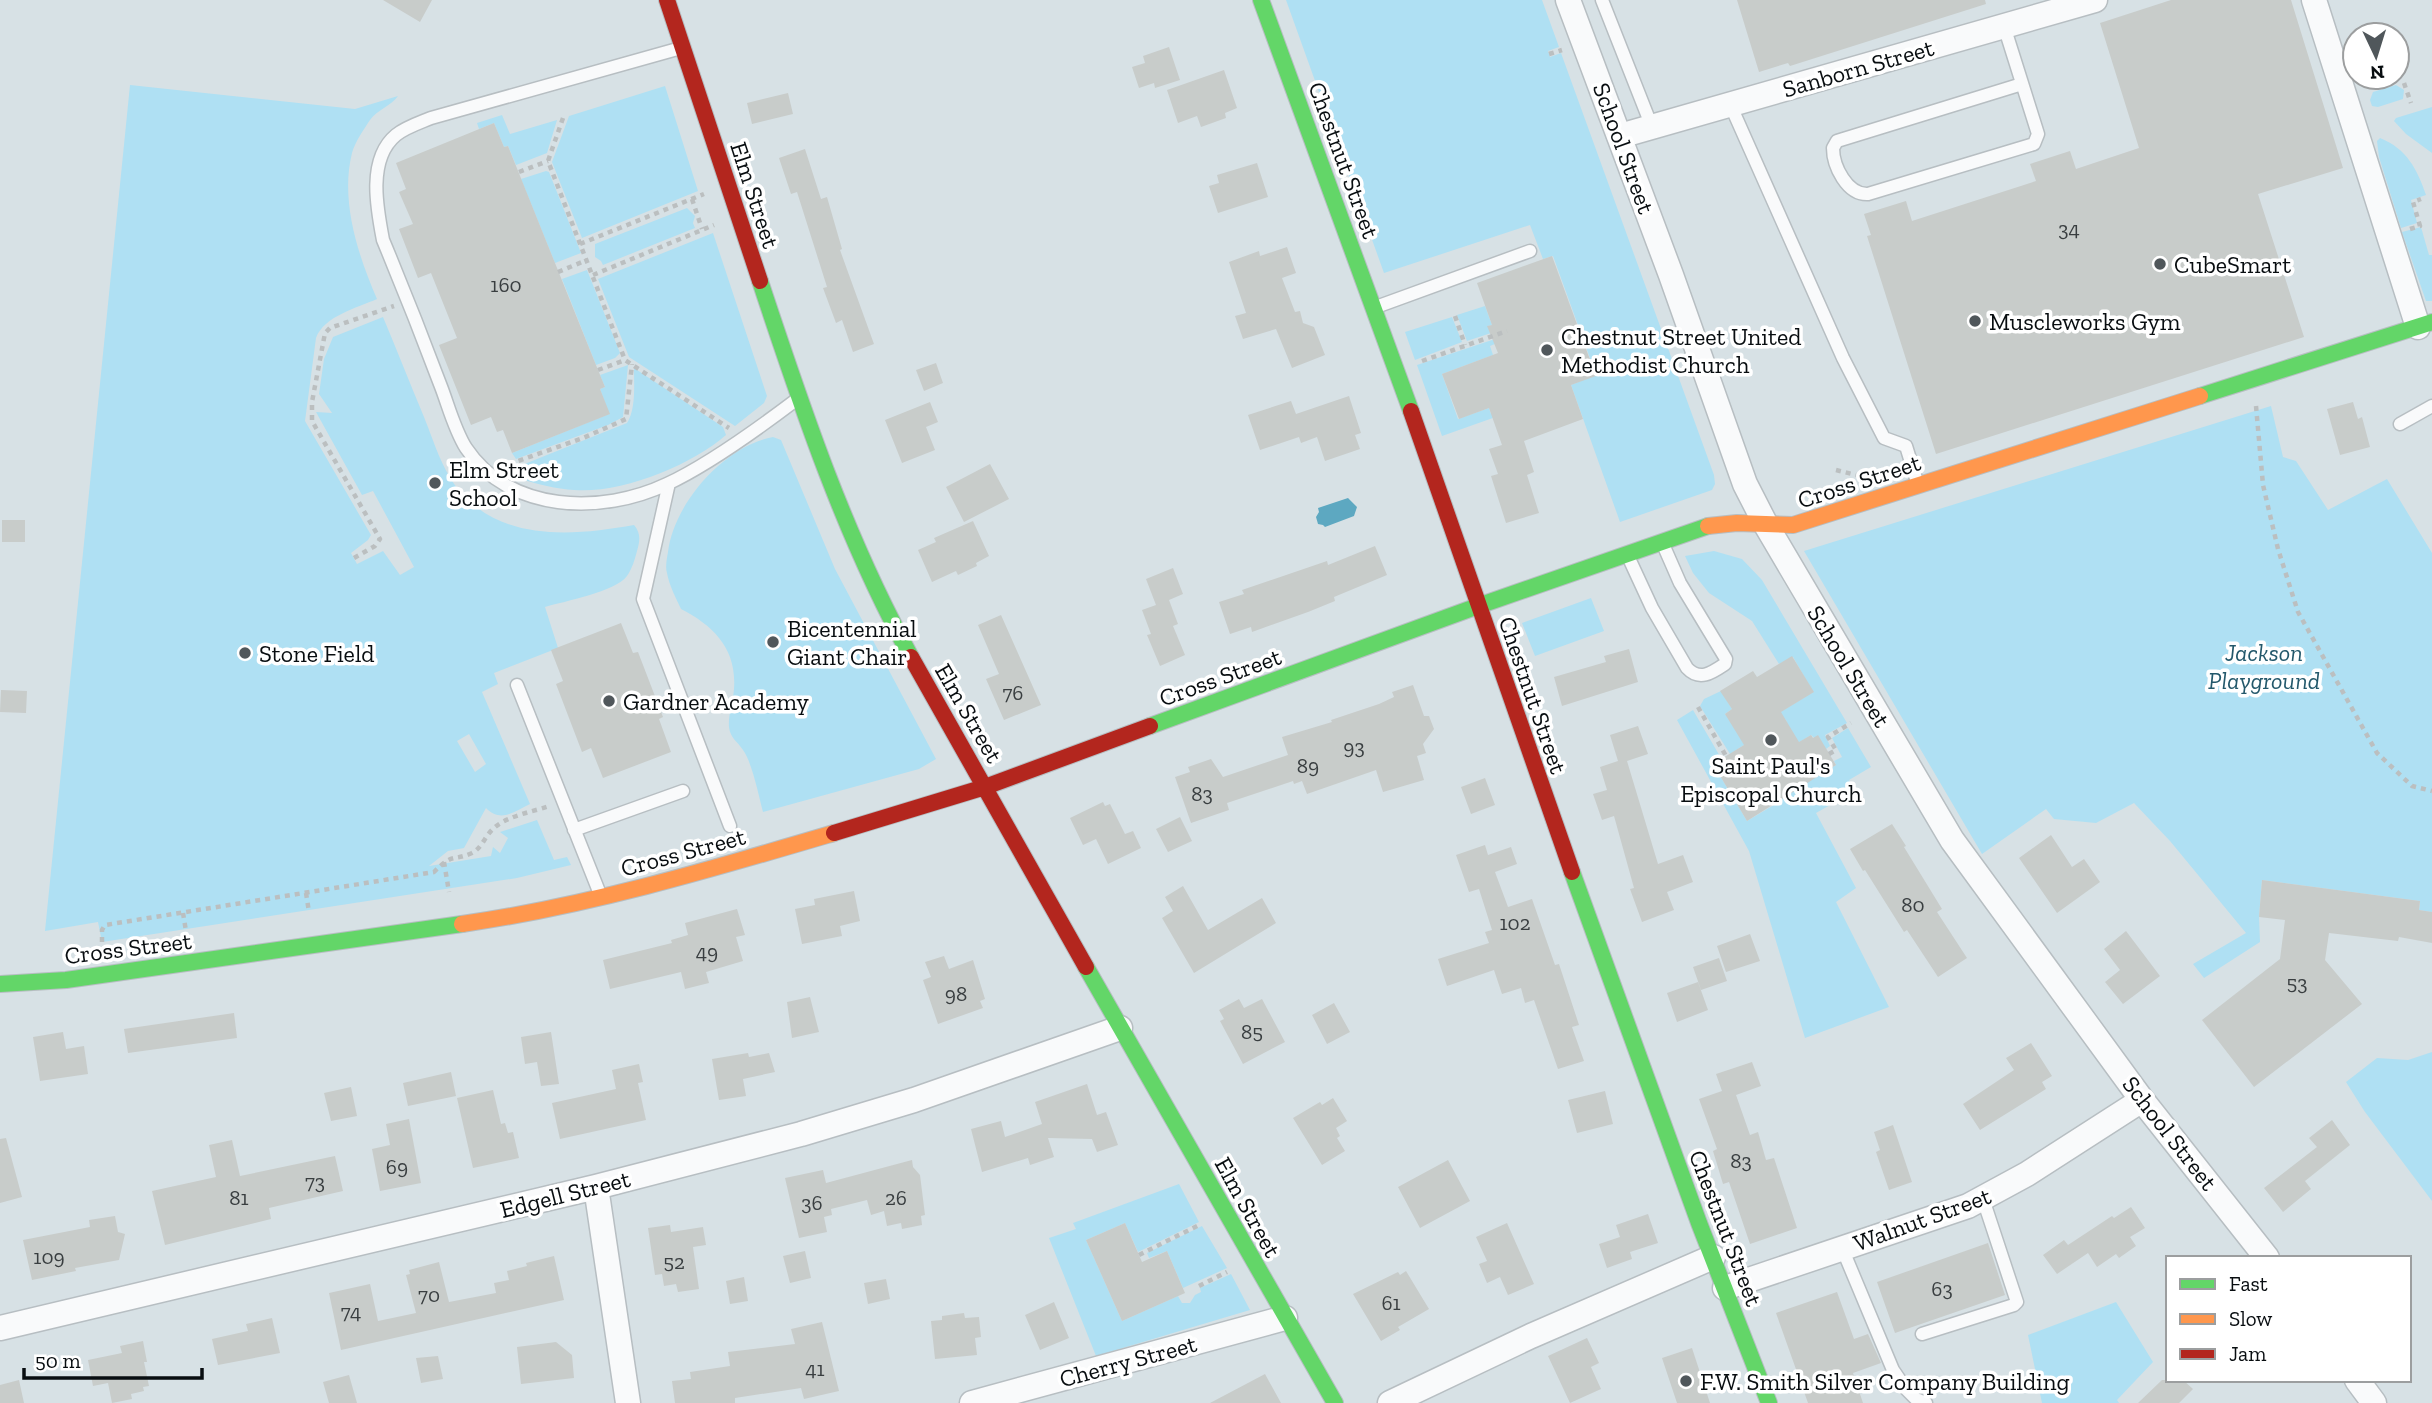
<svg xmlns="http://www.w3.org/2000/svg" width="2432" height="1403" font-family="'Zilla Slab',serif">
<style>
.green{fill:#afe0f3;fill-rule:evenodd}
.water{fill:#5da8c1}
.building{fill:#c8ccca}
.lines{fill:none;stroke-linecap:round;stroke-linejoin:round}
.lane-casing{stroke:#b7bec2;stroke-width:15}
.street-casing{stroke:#b7bec2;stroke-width:27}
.fast-casing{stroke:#b7bec2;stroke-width:18}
.slow-casing{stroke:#b7bec2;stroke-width:18}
.jam-casing{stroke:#b7bec2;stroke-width:18}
.path{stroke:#bbbfc0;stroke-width:4.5;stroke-dasharray:5 5;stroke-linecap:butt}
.lane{stroke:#f9fafb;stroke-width:12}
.street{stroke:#f9fafb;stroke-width:24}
.fast{stroke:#63d668;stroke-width:16}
.slow{stroke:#ff974d;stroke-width:16}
.jam{stroke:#b3261e;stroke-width:16}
.poi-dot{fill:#50575b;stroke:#fff;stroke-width:2.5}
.labels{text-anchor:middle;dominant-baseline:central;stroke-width:7;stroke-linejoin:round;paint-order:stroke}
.number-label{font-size:21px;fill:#393e40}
.street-label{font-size:24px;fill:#080d10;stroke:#fff}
.poi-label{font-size:24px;fill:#080d10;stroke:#fff;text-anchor:start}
.park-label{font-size:24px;font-style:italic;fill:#23586b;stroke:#fff}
</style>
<rect width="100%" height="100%" fill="#d7e1e5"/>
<path class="green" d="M1286,0H1542L1559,47L1548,51L1550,57L1561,53L1714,475L1715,484L1712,490L1620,522L1571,385L1596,375L1553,256L1543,259L1530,225L1384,273Z
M130,85L355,109L398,96C392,105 377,110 370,120C364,129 355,142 352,153C340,201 358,255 377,299C357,308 324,316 316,338L305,421L371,535L368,540L351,553L357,564L383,551L400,575L414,567L373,491L362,495L316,412L332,413L319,394L324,359L333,337L383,317C397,350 410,384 424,417C435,444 444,477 466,498C510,542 578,535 634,525C641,533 640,541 637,551C635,559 632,569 627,576C615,592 565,601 545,607L558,648L494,673L498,684L482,692L530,804C513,812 501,823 486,808L464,848L448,851L429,866L491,856L493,847L500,853L508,838L500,832L537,820L554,860L567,857L571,865L517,878L102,942L98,922L45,931ZM469,734L486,764L475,772L457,741Z
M2396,85L2404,90L2403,99L2378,107L2372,106L2370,100L2373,92Z
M665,86L698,191L582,238L552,162L569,116Z
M2432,107V153L2406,134L2394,121L2396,118Z
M502,115L510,134L557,120L547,153L516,165L508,146L504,147L494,123L479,129L477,123Z
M2380,138C2407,149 2417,169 2426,195L2411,200L2417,223L2401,228L2379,157L2377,141Z
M546,171L549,172L581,253L555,263L521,179Z
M687,208L695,216L693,223L695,228L603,265L601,261L595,257V244Z
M2421,227L2429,255H2432V301H2426L2402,232Z
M713,233L767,396L764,403L735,426L629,357L598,279Z
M587,270L620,353L615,358L596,365L562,279Z
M1485,306L1492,325L1488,326L1506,328L1467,341L1457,315Z
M1452,317L1462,342L1415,360L1405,332Z
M1501,337L1502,341L1490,346L1493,355L1442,374L1458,419L1489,408L1491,414L1527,406L1442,436L1417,365Z
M628,365L623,417L608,425L516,459L512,453L609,414L600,389L605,387L600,375Z
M634,368L723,427L726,435C692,465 621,494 574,490C556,489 538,484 520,479L515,475L522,465L627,423C636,409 634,385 634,368Z
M2271,406L2283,457L2296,461L2328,510L2387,479L2432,553V912L2419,910L2420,901L2262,880L2259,917L2260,942L2204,978L2193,964L2246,933L2170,841L2134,803L2096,823L2054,819L2046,809L1982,854L1804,551Z
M773,437L781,440L835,569L936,759L919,769L763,812C759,797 752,762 743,750C738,742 730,738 729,727C728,715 733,702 734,689C737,649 714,626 681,609C676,598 669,585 667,573C665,567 667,558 668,552C674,503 724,446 773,437Z
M1714,551L1742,559L1762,580L1847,723L1825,735L1830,746L1826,749L1811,735L1795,745L1786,720L1777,714L1813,692L1793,657L1779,664L1752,621L1709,593L1693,573L1685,556Z
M1591,598L1604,631L1535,656L1522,623Z
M1721,691L1732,709L1725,714L1750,741L1730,754L1700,706L1704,699Z
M1693,710L1721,758L1713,764L1747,821L1782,800L1759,762L1809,781L1836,765L1834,761L1842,757L1832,738L1848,728L1871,767L1849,780L1855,791L1816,813L1856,888L1836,902L1889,1007L1805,1038L1749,851L1677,720Z
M2432,1052V1201L2365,1112L2346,1082L2377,1058L2408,1060Z
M1179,1184L1199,1222L1138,1252L1125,1223L1086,1240L1122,1321L1178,1296L1182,1303H1190L1195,1295L1201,1292L1200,1288L1231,1274L1250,1310L1096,1356L1049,1238L1076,1229L1073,1223Z
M1202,1226L1227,1268L1183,1288L1167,1251L1149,1258L1147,1253Z
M2116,1302L2153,1362L2117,1400L2119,1403H2042L2028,1335Z"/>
<path class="water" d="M1348,498L1357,507L1354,516L1325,527L1323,525L1318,524L1316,517L1319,512L1318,508Z"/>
<path class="building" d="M383,0H432L420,22Z
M1737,0H1985L1986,4L1790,66L1788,63L1759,72Z
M2171,0H2291L2343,168L2258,194L2304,337L1936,454L1867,236L1871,235L1864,214L1906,201L1912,221L2036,181L2030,164L2070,151L2076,169L2139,148L2100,23Z
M1169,47L1180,80L1155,88L1154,83L1139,88L1132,67L1145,63L1143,56Z
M1224,70L1237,108L1225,113L1226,118L1201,127L1197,116L1178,123L1167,90Z
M788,93L793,114L752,124L747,103Z
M494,123L504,147L508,146L598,370L605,387L600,389L610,414L512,453L503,430L497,432L491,417L471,425L439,345L457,338L431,273L418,278L399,229L413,224L399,192L406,189L396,163Z
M805,149L821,199L827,197L842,249L840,250L874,344L853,352L842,320L836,323L823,288L827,287L797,192L791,194L779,158Z
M1257,163L1268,197L1218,213L1209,186L1219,183L1217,175Z
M1287,247L1296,273L1282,278L1295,312L1300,311L1303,323L1314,327L1325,355L1292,368L1276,329L1243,339L1235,316L1246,313L1229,262L1259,251L1260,256Z
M1552,256L1596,376L1571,385L1583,419L1524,441L1534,472L1527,475L1539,513L1506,523L1491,476L1498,474L1489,449L1502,445L1489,408L1459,419L1442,374L1498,353L1487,326L1492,325L1477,283Z
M936,363L943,383L924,391L916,370Z
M1349,396L1361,433L1355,435L1360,449L1325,461L1317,437L1301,443L1299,437L1260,450L1248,415L1291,401L1296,414Z
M930,402L938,422L926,427L935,450L902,463L885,420Z
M2353,402L2358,419L2362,417L2370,447L2340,455L2327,409Z
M990,464L1009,499L964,522L946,487Z
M2,520H25V542H2Z
M973,521L989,556L976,563L977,566L958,575L956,571L932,582L918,550L936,542L934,538Z
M1375,546L1387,575L1334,597L1335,601L1308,612L1252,632L1251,627L1230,634L1219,602L1244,594L1242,590L1327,561L1328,565Z
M1173,568L1183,594L1169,600L1178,624L1173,626L1185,655L1160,666L1147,635L1151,634L1142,610L1156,605L1146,579Z
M1001,615L1041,705L1004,720L986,679L999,674L978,625Z
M621,623L633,653L638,652L663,717L659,719L671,752L603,778L591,748L582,752L556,684L563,681L551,650Z
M1629,649L1638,682L1562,706L1554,677L1606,662L1604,656Z
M1792,656L1814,692L1781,712L1799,742L1811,735L1813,738L1818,735L1836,765L1747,821L1713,764L1744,745L1725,714L1732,709L1720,691L1753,671L1757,677Z
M1413,685L1424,716H1429L1434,729L1423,744L1426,753L1417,756L1424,780L1383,792L1376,770L1307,794L1302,781L1294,784L1293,781L1227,803L1229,810L1191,823L1175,777L1190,772L1188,767L1211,759L1223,777L1288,755L1282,737L1332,722L1331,720L1379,704L1394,697L1392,692Z
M1,690L27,691L26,713L0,712Z
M1638,726L1648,754L1627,761L1658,864L1683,855L1693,882L1667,892L1674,910L1642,922L1630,889L1634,888L1614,816L1602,820L1593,794L1607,790L1600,767L1618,761L1610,735Z
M1485,778L1495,805L1471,814L1461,787Z
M1103,802L1105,806L1110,804L1125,834L1133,831L1141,848L1108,864L1096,839L1083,845L1070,818Z
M1180,817L1192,841L1168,852L1156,829Z
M1892,824L1906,846L1904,847L1942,909L1937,912L1967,958L1938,977L1907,930L1904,932L1865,870L1863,871L1850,849Z
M2051,835L2072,867L2084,859L2100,882L2057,913L2019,858Z
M1485,845L1488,855L1511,847L1517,864L1495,872L1508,907L1532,899L1555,965L1559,964L1579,1025L1572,1027L1584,1061L1558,1069L1534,1000L1525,1003L1521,988L1502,994L1494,970L1447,986L1438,959L1489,943L1485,932L1492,930L1479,889L1469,892L1456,855Z
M2262,880L2420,901L2419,910L2432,912V943L2399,937L2398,941L2329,933L2325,960L2362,1004L2254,1087L2202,1020L2280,959L2285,920L2259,917Z
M1183,886L1208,930L1262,898L1276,923L1194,973L1162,918L1173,911L1165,897Z
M854,891L860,921L840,926L842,936L802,944L795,909L815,905L814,899Z
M737,909L745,935L736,937L743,961L706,972L709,983L685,989L681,972L610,989L603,960L672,943L671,940L688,935L685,923Z
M2126,931L2160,976L2123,1004L2105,982L2120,970L2104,949Z
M1750,934L1760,961L1726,972L1717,946Z
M944,956L949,969L973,960L985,999L980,1001L983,1008L938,1024L923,980L931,977L925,962Z
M1719,958L1727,981L1701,990L1693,967Z
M1698,982L1708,1010L1677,1022L1667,993Z
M810,997L819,1032L792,1038L787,1002Z
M1239,999L1244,1008L1262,999L1285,1042L1243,1064L1220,1021L1224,1019L1219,1010Z
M1334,1003L1350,1032L1327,1044L1312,1015Z
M234,1013L237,1038L128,1053L124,1029Z
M63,1032L66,1049L84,1046L88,1074L40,1081L33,1037Z
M551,1032L559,1084L541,1086L537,1062L525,1064L521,1037Z
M2031,1043L2052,1076L2042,1082L2046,1089L1980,1130L1963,1104L2014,1070L2006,1058Z
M748,1053L749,1057L769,1053L775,1072L743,1079L746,1096L719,1100L712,1059Z
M1752,1062L1761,1086L1736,1095L1750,1135L1758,1132L1766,1160L1774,1158L1797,1228L1750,1244L1729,1182L1723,1184L1713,1151L1717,1149L1699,1099L1722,1091L1716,1074Z
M639,1064L643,1082L638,1083L646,1120L560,1139L552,1103L616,1089L612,1070Z
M451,1072L456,1096L408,1106L403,1083Z
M1087,1084L1097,1115L1106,1112L1118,1145L1097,1152L1092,1139L1048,1138L1054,1157L1030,1165L1028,1158L982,1172L971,1129L1001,1121L1005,1137L1042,1124L1035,1102Z
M351,1087L357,1116L331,1121L324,1093Z
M493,1090L501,1124L505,1123L508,1133L513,1132L519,1158L473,1168L457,1098Z
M1605,1091L1613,1124L1577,1133L1568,1100Z
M1333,1098L1347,1121L1336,1128L1340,1136L1337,1138L1345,1151L1322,1165L1293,1118L1320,1102L1322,1105Z
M409,1119L421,1183L380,1191L372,1149L390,1145L386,1124Z
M2332,1120L2350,1145L2305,1181L2311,1189L2283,1212L2264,1188L2317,1147L2309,1138Z
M1893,1125L1912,1182L1889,1190L1876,1152L1880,1150L1874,1132Z
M6,1138L22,1197L0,1203V1139Z
M232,1140L240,1176L335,1156L343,1191L269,1208L271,1219L165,1245L152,1191L216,1177L209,1145Z
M912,1160L913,1167L920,1175L925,1215L921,1216L922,1225L902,1229L901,1223L887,1226L884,1211L871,1215L867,1200L831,1209L832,1215L824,1217L827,1232L799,1238L785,1178L823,1170L826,1183Z
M1448,1160L1470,1201L1420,1228L1398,1187Z
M2131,1207L2145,1228L2130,1237L2136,1246L2119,1258L2116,1254L2097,1267L2088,1253L2057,1274L2043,1255L2064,1240L2068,1245L2112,1216L2114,1218Z
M1648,1214L1658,1243L1630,1252L1632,1259L1607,1268L1599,1244L1620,1237L1616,1225Z
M115,1216L118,1232L125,1234L119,1260L75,1268L76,1271L32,1280L23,1240L90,1227L89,1220Z
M1125,1223L1142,1262L1167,1251L1185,1293L1122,1321L1086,1240Z
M1507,1223L1534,1284L1508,1295L1500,1277L1487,1283L1479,1264L1487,1261L1476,1237Z
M670,1225L671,1232L703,1227L706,1245L693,1247L699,1289L678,1292L676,1284L664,1286L662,1274L655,1275L648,1228Z
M1988,1243L2005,1295L1895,1333L1877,1282Z
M805,1251L811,1278L790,1283L783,1256Z
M554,1256L564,1300L341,1350L329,1293L370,1284L378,1321L416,1313L406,1275L410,1274L409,1270L439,1262L449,1302L496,1293L494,1283L509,1280L507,1271L527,1266L526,1263Z
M1406,1271L1429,1309L1398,1327L1400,1330L1381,1341L1353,1294L1398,1272L1400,1275Z
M744,1277L748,1301L730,1304L726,1281Z
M886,1279L890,1299L868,1304L864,1283Z
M1837,1292L1854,1339L1868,1334L1881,1363L1853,1373L1863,1403H1808L1776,1313Z
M1054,1302L1069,1338L1040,1350L1025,1315Z
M964,1313L965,1318L979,1317L981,1337L975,1338L977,1355L935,1359L931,1321L942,1320V1316Z
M272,1318L280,1353L218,1365L212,1339L248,1331L246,1324Z
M822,1322L839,1391L804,1399L801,1388L735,1398V1403H675L672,1381L691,1379L690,1372L730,1366L728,1352L795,1344L791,1329Z
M1587,1338L1599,1363L1591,1367L1601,1389L1570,1403L1548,1356Z
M143,1341L147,1362H144L149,1386L143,1387L144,1391L131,1394L132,1399L112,1403L108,1383L93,1386L88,1360L122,1353L120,1346Z
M556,1342L572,1355L574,1378L521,1384L517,1347Z
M1692,1348L1710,1403H1677L1662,1358Z
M438,1356L443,1379L421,1383L416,1358Z
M1265,1374L1281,1403H1210Z
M349,1375L357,1403H329L323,1382Z
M19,1380L24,1403H0V1385Z
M2162,1380H2183L2193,1389L2179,1403H2138Z"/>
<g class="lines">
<g class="lane-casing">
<path id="lane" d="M1602,0L1652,127
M2004,26L2038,134L2034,144L1868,194C1847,195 1833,166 1833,148L1837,141L2022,84
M681,48L431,118C419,123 406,127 396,135C367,159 377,209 383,240C403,288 422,336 440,384C448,404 454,429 466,448C509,513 602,515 667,484C708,465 759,428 796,400
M1730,104L1843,358L1884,438L1906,446L1918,485
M1376,307L1530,251
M2400,424L2432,406
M669,483L643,599L730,826
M1627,554L1652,608L1687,668C1700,682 1713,672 1725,664L1726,659L1680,583L1662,542
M517,685L600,894
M574,830L683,791
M1842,1248L1893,1370L1906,1389L1916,1399L1926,1403
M1922,1334L2014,1305L2017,1302L1983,1199"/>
</g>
<g class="street-casing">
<path id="street" d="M1568,0L1671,275L1745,484L1766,525L1952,840L2142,1100L2267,1258
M2314,0L2418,327
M1620,136L2095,0
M596,1187L628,1403
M1725,1288L1968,1206L2027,1174L2142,1100
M0,1328L596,1187L801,1134L914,1100L1120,1028
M2357,1380L2374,1403
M972,1403L1285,1318
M1390,1403L1531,1336L1713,1257"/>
</g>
<g class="fast-casing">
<path id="fast" d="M1261,0L1411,411
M760,281C803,411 845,537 911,657
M2200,396L2432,322
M1150,726L1478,606L1708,526
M1572,872L1699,1223L1769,1403
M1086,967L1335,1403
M0,984L66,980L462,924"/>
</g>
<g class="slow-casing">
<path id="slow" d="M1708,526L1737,523L1793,525L2200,396
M462,924C588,906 712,869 834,833"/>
</g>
<g class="jam-casing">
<path id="jam" d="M667,0L760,281
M1411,411L1572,872
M911,657L1086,967
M834,833L985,787L1150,726"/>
</g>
<path class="path" d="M1549,54L1562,50
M2404,83L2411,103
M563,118L548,161L625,360L729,428
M519,172L548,161
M692,199L702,229
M2410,229L2420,226L2413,202L2421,199
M580,244L704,194
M558,272L587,260
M593,275L714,225
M1455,316L1465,345
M1422,361L1507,331
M598,370L625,360
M2256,406L2263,485L2278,549L2298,612L2377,753L2412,786L2432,791
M513,469L518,461L583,438L626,419L632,364
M1836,470L1856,475
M354,558L375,546L380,539L312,421V402L325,333L330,328L394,306
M1698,707L1726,756
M1829,754L1836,750L1828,737L1851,723
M444,862L449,892
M306,893L309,912
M183,913L186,931
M102,942V930L105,925L434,872C454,852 451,862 472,853C482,848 485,836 493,829C506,816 532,812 549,806
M1139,1255L1201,1224
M1199,1286L1227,1272"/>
<use href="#lane" class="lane"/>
<use href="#street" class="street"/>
<use href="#fast" class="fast"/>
<use href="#slow" class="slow"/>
<use href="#jam" class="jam"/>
</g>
<g class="poi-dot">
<circle cx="2160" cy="264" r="7"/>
<circle cx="1975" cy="321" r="7"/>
<circle cx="1547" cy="350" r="7"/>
<circle cx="435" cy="483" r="7"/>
<circle cx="773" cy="642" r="7"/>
<circle cx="245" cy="653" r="7"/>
<circle cx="609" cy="701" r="7"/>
<circle cx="1771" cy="740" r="7"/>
<circle cx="1686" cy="1381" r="7"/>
</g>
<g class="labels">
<g class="number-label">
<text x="2069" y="228">34</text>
<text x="506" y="284">160</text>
<text x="1013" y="692">76</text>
<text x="1354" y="746">93</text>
<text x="1308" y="765">89</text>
<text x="1202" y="793">83</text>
<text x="1913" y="904">80</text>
<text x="1515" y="922">102</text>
<text x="707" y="951">49</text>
<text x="2297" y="982">53</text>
<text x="956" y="993">98</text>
<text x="1252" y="1031">85</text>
<text x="1741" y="1160">83</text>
<text x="397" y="1166">69</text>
<text x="315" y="1181">73</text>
<text x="239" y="1197">81</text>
<text x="896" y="1197">26</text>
<text x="812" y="1202">36</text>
<text x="49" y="1256">109</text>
<text x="674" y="1261">52</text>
<text x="1942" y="1288">63</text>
<text x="429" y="1294">70</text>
<text x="1391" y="1302">61</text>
<text x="351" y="1311">74</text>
<text x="815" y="1368">41</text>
</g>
<g class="street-label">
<text transform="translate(1858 68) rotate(-16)">Sanborn Street</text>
<text transform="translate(1624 148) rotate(70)">School Street</text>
<text transform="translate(1344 160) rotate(70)">Chestnut Street</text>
<text transform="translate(755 195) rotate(72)">Elm Street</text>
<text transform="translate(1859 481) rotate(-18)">Cross Street</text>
<text transform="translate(1849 666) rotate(59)">School Street</text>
<text transform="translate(1220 677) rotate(-20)">Cross Street</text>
<text transform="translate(1533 695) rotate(71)">Chestnut Street</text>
<text transform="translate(969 713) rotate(60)">Elm Street</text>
<text transform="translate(683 852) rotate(-15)">Cross Street</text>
<text transform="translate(128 948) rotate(-7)">Cross Street</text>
<text transform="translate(2170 1133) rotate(52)">School Street</text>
<text transform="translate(565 1194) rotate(-14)">Edgell Street</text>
<text transform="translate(1248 1207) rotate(61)">Elm Street</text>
<text transform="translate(1922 1219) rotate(-20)">Walnut Street</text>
<text transform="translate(1726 1228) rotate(69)">Chestnut Street</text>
<text transform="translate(1128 1361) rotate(-15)">Cherry Street</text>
</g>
<g class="poi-label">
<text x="2174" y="264">CubeSmart</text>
<text x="1989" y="321">Muscleworks Gym</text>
<text x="1561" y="336">Chestnut Street United<tspan x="1561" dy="28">Methodist Church</tspan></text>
<text x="449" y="469">Elm Street<tspan x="449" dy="28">School</tspan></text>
<text x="787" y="628">Bicentennial<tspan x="787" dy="28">Giant Chair</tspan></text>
<text x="259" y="653">Stone Field</text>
<text x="623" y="701">Gardner Academy</text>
<text x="1771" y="765" text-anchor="middle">Saint Paul's<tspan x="1771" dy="28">Episcopal Church</tspan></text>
<text x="1700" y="1381">F.W. Smith Silver Company Building</text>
</g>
<g class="park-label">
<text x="2264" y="652">Jackson<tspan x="2264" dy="28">Playground</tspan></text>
</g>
</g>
<rect x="2166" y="1256" width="245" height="126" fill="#ffffff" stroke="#9c9e9f" stroke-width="2"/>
<rect x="2180" y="1279" width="35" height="10" fill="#63d668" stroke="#9c9e9f" stroke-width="2"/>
<text x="2229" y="1291" font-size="21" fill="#080d10">Fast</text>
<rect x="2180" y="1314" width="35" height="10" fill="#ff974d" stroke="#9c9e9f" stroke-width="2"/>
<text x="2229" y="1326" font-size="21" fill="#080d10">Slow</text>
<rect x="2180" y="1349" width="35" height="10" fill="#b3261e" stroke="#9c9e9f" stroke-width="2"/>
<text x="2229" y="1361" font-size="21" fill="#080d10">Jam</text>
<g transform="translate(2376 56) rotate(176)"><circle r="33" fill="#ffffff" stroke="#9c9e9f" stroke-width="2"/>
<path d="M0-5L12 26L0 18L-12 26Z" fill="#50575b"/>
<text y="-10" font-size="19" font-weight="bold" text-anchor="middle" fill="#080d10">N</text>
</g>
<path d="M24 1368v10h178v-10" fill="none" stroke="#080d10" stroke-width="3.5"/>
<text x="35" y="1368" font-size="21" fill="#080d10" stroke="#ffffff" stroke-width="5" paint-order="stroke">50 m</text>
</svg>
